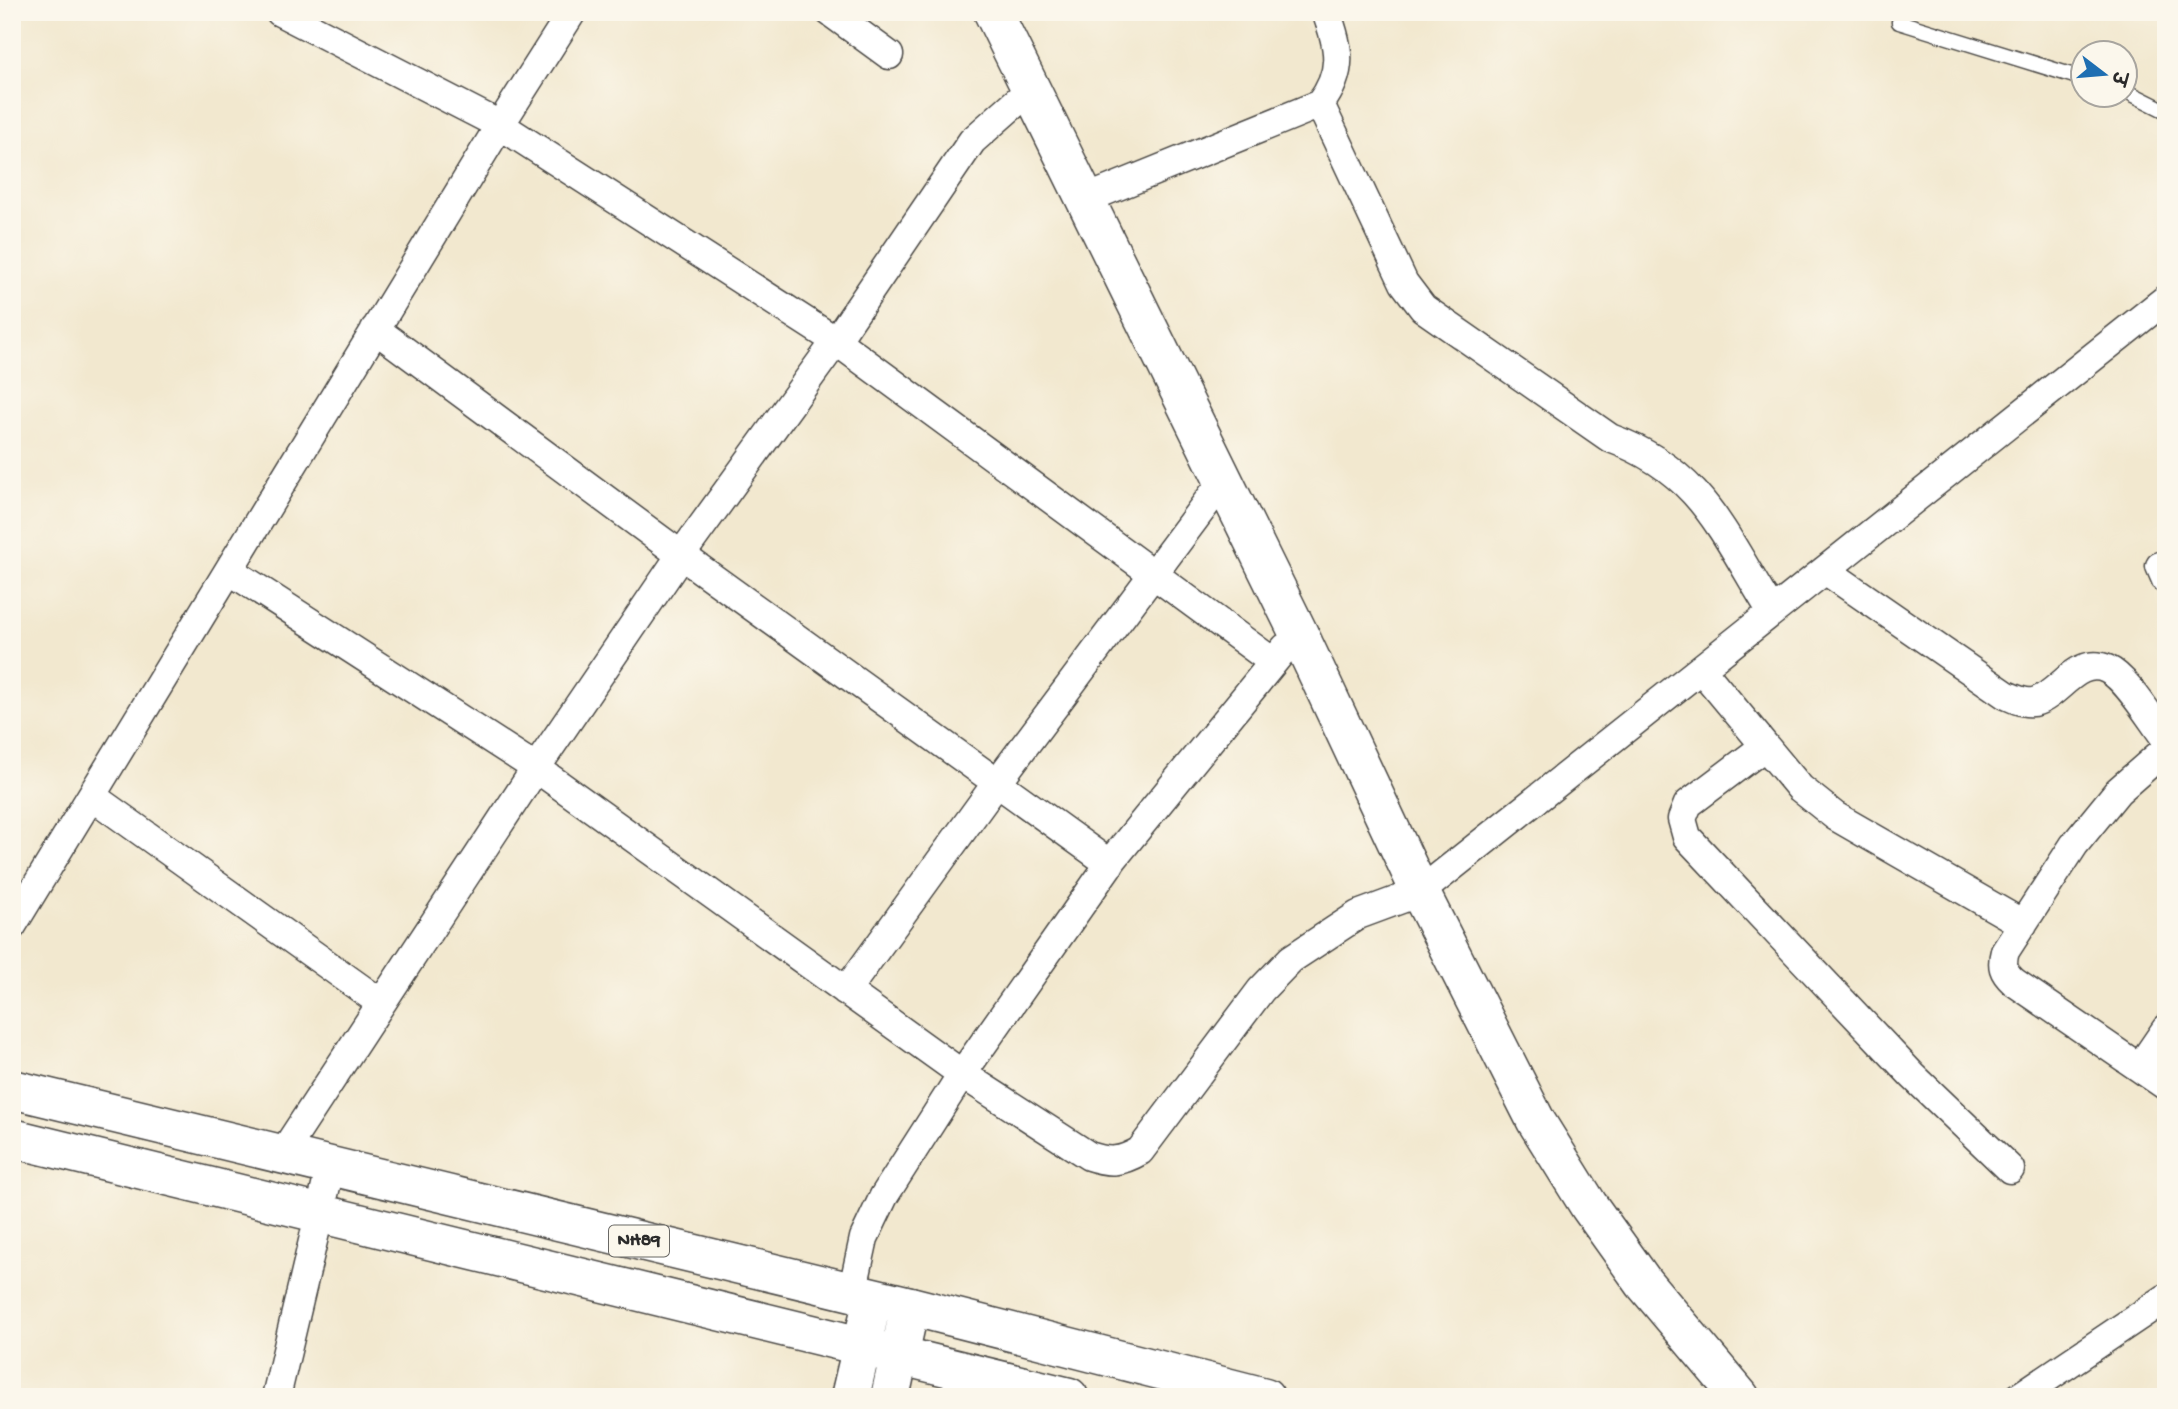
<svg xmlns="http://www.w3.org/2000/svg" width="2178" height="1409" font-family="'Gochi Hand','Playpen Sans Deva',sans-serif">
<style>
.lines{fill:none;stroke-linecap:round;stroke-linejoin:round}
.lane-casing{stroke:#494744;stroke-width:17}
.street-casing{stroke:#494744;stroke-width:31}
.secondary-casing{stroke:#494744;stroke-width:41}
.primary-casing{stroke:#494744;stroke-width:41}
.lane{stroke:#fff;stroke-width:14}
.street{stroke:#fff;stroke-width:28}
.secondary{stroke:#fff;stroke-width:38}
.primary{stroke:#fff;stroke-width:38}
.labels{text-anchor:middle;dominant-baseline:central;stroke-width:6;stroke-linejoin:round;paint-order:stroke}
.shield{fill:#fbf7ec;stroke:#696865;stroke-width:2}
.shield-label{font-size:19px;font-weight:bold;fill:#2b2b2b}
</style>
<rect width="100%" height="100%" fill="#fbf7ec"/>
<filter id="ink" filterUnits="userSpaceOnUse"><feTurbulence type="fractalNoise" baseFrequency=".0143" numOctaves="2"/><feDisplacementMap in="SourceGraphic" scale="14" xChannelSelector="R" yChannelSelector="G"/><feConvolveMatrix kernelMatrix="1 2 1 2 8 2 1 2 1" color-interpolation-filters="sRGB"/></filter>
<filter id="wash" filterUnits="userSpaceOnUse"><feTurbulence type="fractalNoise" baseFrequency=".00686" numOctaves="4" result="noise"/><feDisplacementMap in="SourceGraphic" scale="28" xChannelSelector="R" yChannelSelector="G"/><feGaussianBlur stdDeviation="1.57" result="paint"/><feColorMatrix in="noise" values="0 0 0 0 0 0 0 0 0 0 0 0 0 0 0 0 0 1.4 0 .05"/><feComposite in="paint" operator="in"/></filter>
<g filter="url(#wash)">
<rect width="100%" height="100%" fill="#f2e8cf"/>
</g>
<g filter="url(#ink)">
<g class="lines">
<g class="lane-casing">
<path id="lane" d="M1899,22L2084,79
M2126,91L2166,111"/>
</g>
<g class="street-casing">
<path id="street" d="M280,12L500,125L836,341L1273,662
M830,12L889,55
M1320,104L1404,283L1423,308L1610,438C1702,471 1723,534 1772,612
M1086,199L1320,104C1344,72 1340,48 1326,12
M375,329L681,555L1110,864
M2160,566L2166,580
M229,570L536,768L962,1074L1089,1156C1110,1163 1121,1162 1140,1151L1261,990L1291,959L1358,915L1420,892L2166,299
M1825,570L2006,695C2016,699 2026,705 2037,701C2060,693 2078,656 2107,669C2127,678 2152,721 2166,739
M1701,669L1800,788L1835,816L2023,924
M1765,746L1688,804L1682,819L1687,837L1913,1076L2010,1169
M2166,749L2118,791L2074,845L2005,951C2001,966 2003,972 2014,982L2166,1086
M93,797L381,1003
M12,926L500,125L572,12
M846,991L996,784L1223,481
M2140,1067L2166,1029
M283,1153L536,768L681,555L836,341L972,141L1032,88
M852,1293L864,1238L884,1196L962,1074L1113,859L1285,648
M276,1397L331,1165
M2019,1397L2166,1298"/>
</g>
<g class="secondary-casing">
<path id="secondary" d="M993,12L1298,632L1420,892L1536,1121L1589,1206L1644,1283L1740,1397
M850,1397L873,1298
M890,1397L910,1306"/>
</g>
<g class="primary-casing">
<path id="primary" d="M12,1089L910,1306L1265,1397
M12,1138L1069,1397"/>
</g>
<use href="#lane" class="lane"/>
<use href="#street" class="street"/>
<use href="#secondary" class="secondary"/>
<use href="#primary" class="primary"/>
</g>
</g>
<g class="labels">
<rect class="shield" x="609" y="1225.5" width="60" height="31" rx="5"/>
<g class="shield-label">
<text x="639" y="1241">NH89</text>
</g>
</g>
<rect width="2178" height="1409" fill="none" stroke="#fbf7ec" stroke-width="42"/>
<g transform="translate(2104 74) rotate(106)"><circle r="33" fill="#fbf7ec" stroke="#a8a59f" stroke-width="2"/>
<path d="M0-5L12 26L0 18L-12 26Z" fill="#1f6fb2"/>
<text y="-10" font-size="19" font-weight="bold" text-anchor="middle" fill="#2b2b2b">उ</text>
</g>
</svg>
